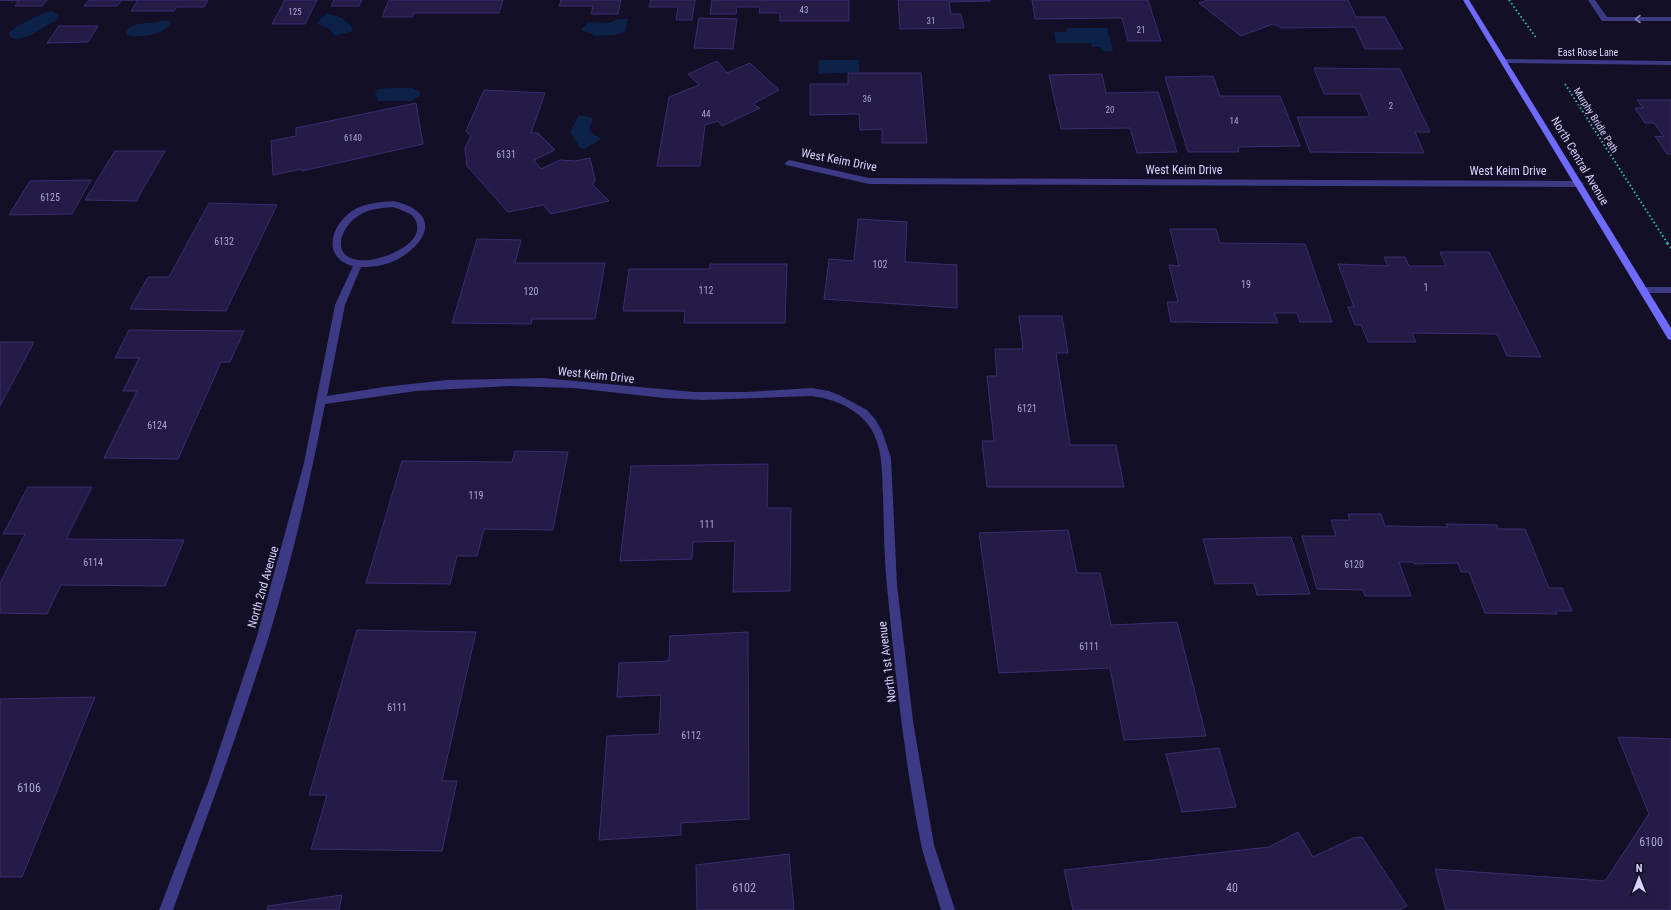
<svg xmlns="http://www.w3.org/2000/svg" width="1671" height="910" font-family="'Roboto Condensed',sans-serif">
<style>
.water{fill:#0c2248}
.building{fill:#241b47;stroke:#3b2d73}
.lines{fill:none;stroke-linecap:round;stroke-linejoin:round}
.path-far1{stroke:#2fb8b0;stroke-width:2;stroke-dasharray:1.5 2.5;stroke-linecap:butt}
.path{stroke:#2fb8b0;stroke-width:2.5;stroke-dasharray:2 3;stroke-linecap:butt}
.lane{fill:#3d3a85;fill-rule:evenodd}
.street{fill:#3d3a85;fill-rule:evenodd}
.secondary{fill:#6f6bff;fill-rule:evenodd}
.oneway{stroke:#837fbc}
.labels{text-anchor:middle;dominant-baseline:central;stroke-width:3;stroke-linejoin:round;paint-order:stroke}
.far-number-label{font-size:9px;fill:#aca6d1}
.far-street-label{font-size:10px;fill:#d9d4ff;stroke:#130f26}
.number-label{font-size:10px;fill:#aca6d1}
.street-label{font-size:12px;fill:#d9d4ff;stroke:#130f26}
.near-number-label{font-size:12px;fill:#aca6d1}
</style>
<rect width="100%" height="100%" fill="#130f26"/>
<path class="water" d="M52,11L59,16C58,22 52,21 48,25C37,31 23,43 10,37L9,33C14,27 44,11 52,11Z
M327,14C337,14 350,21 353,31L334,36L330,29L316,23Z
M617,19H628L625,31L617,35L593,36L594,35L583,31L582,29L588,22L610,23Z
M161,21H170V24C162,36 139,38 127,35L126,33C130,20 150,25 161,21Z
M1067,28H1107L1113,51H1101L1100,47H1092L1091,43H1056L1054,32H1067Z
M819,60H859V72L818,74Z
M394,88H412L420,92V96L411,101H378L375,93L378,89Z
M579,115L593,118L589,130L601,139L584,149L580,148L570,132Z"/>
<path class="building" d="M0,0H47L42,6H15L19,1Z
M89,0H208L204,7H177L174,11H131L138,0H122L117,6H84Z
M285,0H317L305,24H272Z
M334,0H362L359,6H331Z
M389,0H503L499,13H414L412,17H382Z
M561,0H621L618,14H591L593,6H559Z
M651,0H695L692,20H676L678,7H649Z
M712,0H849V21H780V13H759L760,7H737L736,14H710Z
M898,0H990V1L949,2L951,14H961L964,28L900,29Z
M1032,0H1148L1161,41H1128L1122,18L1035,19Z
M1207,0H1348L1356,17H1385L1403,49H1365L1355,27L1282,28L1273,24L1241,36L1199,3Z
M699,18L737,19L733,49L694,48Z
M59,26H98L88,42L47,43Z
M717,61L727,73L750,63L779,90L753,104L760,108L722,126L718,121L705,125L700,166H657L669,97L699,85L688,74Z
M1314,68L1400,69L1430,132H1415L1424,153L1310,152L1297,117H1370L1360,94H1324Z
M848,73H921L927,143H882V129L860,130L859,114L810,115V84H848Z
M1102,74L1106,93L1158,92L1177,152L1137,153L1130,128L1061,129L1049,75Z
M1213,76L1220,96H1280L1300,146L1238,147L1239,152H1188L1165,77Z
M484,90L545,93L531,133H538L555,150L534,160L541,169L560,160L575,161L590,158L595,180L593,185L609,201L551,214L543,205L508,212L467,166L465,148L471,136L466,131Z
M1637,100H1671V154H1667L1655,136L1664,137L1654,123H1645L1635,108H1643Z
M416,103L423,144L302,171V169L273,175L271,141L296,136V128Z
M115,151H165L136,201L85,200Z
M91,180L72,214L9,215L30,181Z
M209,203L277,205L226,311L130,309L148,277H169Z
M858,219L907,222L905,262L957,265V308L824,299L829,259L854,261Z
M1170,229H1216L1220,243L1305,244L1332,322H1300L1297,313H1274L1278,323L1171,322L1167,302H1178L1169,265L1179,266Z
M477,239L521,240L515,263H605L595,319H532L531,324L452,323Z
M1440,252H1489L1541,357L1507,356L1497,334L1412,333L1416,342H1368L1361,325H1355L1348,307H1354L1338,264L1388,266L1384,257H1405L1409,266H1446Z
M710,264H787L785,323H684L685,311H623L629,269H710Z
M1019,316H1062L1068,353H1056L1070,445H1116L1124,487H987L982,441H994L987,376H997L995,349H1023Z
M129,330L244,331L230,362H221L178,459L104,458L137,391H123L139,358H115Z
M0,342H34L0,406Z
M515,451L568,452L553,530L484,529L477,556H457L450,584L366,583L402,461L512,462Z
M768,464L767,508H791L790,591L733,592L735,541L693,542L692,559L620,561L631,466Z
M28,487H92L66,539L184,540L165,586L61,585L47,614L0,613V583L25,534H3Z
M1348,514H1381L1385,526L1448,527L1446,524L1497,525L1498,529H1525L1549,588H1562L1572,611H1555L1557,614L1485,613L1469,572H1461L1458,563L1414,564L1413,562H1399L1411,596H1365L1363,590L1317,589L1302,536H1336L1331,520H1350Z
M1068,530L1077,573H1100L1111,625L1177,622L1206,736L1124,740L1110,668L999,673L979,533Z
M1291,537L1310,594L1257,595L1254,583L1215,584L1203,539Z
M357,630L476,632L442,781H457L442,851L311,849L327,795H309Z
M748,632L749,819L681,823V835L599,840L607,736L659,734L661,695L617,697L619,663L669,661L670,636Z
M95,697L22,877H0V699Z
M1618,737L1671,739V910H1446L1435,869L1605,881L1649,814Z
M1219,748L1236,807L1182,812L1166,754Z
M1298,832L1313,857L1353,838L1362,837L1407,906L1399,910H1073L1064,870L1269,847Z
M789,854L794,910H697L696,865Z
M342,895L339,910H267L268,906Z"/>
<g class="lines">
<path class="path-far1" d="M1509,0L1537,39
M1565,84L1668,244"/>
<path class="path" d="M1667,243L1671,248"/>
<path class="lane" d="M1588,0H1595L1607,17H1671V21H1602Z"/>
<path class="street" d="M1501,59L1671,61V65L1504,63L1500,61Z
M789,160L869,178L1580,181L1584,184L1580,187L869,184L786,165L785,163Z
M394,201C400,203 409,205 414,209C441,226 413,253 394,261C383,266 372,267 361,267L345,305L327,396L384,387L447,380L542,378L694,392H746L812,388L829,391L841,396L867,410L875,419L882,431L891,458L897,585L913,721L934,845L955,910H941C935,888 926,866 921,844C904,759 895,672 887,586C884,557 884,526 883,496C882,475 883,454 874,434C863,411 836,399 812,396L703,400L664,398L574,388L510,386L416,391L325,404C310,482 292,560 269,636C240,729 206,819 173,910H159L208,783L257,636L304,463L335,305L353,266C322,258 330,226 352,211C364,203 380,202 394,201ZM393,207C401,210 413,213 416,221C426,246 376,263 358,260C330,256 341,227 358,216C368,209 381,208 393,207Z
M1643,287H1671V293H1643L1639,290Z"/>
<path class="secondary" d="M1463,0H1469L1671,328V340L1668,339Z"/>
</g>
<defs><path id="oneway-chevron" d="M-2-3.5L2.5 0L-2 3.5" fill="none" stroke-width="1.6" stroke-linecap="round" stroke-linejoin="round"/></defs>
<use class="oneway" href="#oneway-chevron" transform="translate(1638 19) rotate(180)"/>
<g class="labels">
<g class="far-number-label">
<text x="804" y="10">43</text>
<text x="295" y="12">125</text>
<text x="931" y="21">31</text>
<text x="1141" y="30">21</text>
<text x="867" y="99">36</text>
<text x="1391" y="106">2</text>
<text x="1110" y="110">20</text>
<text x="706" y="114">44</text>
<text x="1234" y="121">14</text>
<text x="353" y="138">6140</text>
</g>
<g class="far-street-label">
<text x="1588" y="52">East Rose Lane</text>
<text transform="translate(1596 120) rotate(58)">Murphy Bridle Path</text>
</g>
<g class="number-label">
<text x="506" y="154">6131</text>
<text x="50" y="197">6125</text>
<text x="224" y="241">6132</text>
<text x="880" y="264">102</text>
<text x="1246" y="284">19</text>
<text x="1426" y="287">1</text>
<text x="706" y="290">112</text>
<text x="531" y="291">120</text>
<text x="1027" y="408">6121</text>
<text x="157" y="425">6124</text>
<text x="476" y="495">119</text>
<text x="707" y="524">111</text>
<text x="93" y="562">6114</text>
<text x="1354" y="564">6120</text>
<text x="1089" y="646">6111</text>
<text x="397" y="707">6111</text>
<text x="691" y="735">6112</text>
</g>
<g class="street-label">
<text transform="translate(839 160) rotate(11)">West Keim Drive</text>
<text transform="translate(1580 161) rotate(59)">North Central Avenue</text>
<text x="1184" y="170">West Keim Drive</text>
<text x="1508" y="171">West Keim Drive</text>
<text transform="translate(596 375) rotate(6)">West Keim Drive</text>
<text transform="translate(263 587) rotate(-74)">North 2nd Avenue</text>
<text transform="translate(887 662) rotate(-97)">North 1st Avenue</text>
</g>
<g class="near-number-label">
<text x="29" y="788">6106</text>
<text x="1651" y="842">6100</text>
<text x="744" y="888">6102</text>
<text x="1232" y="888">40</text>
</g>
</g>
<g transform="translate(1639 878)" stroke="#130f26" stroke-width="3" paint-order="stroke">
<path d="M0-3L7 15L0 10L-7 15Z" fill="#d9d4ff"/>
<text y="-6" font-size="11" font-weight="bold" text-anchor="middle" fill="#d9d4ff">N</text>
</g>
</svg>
